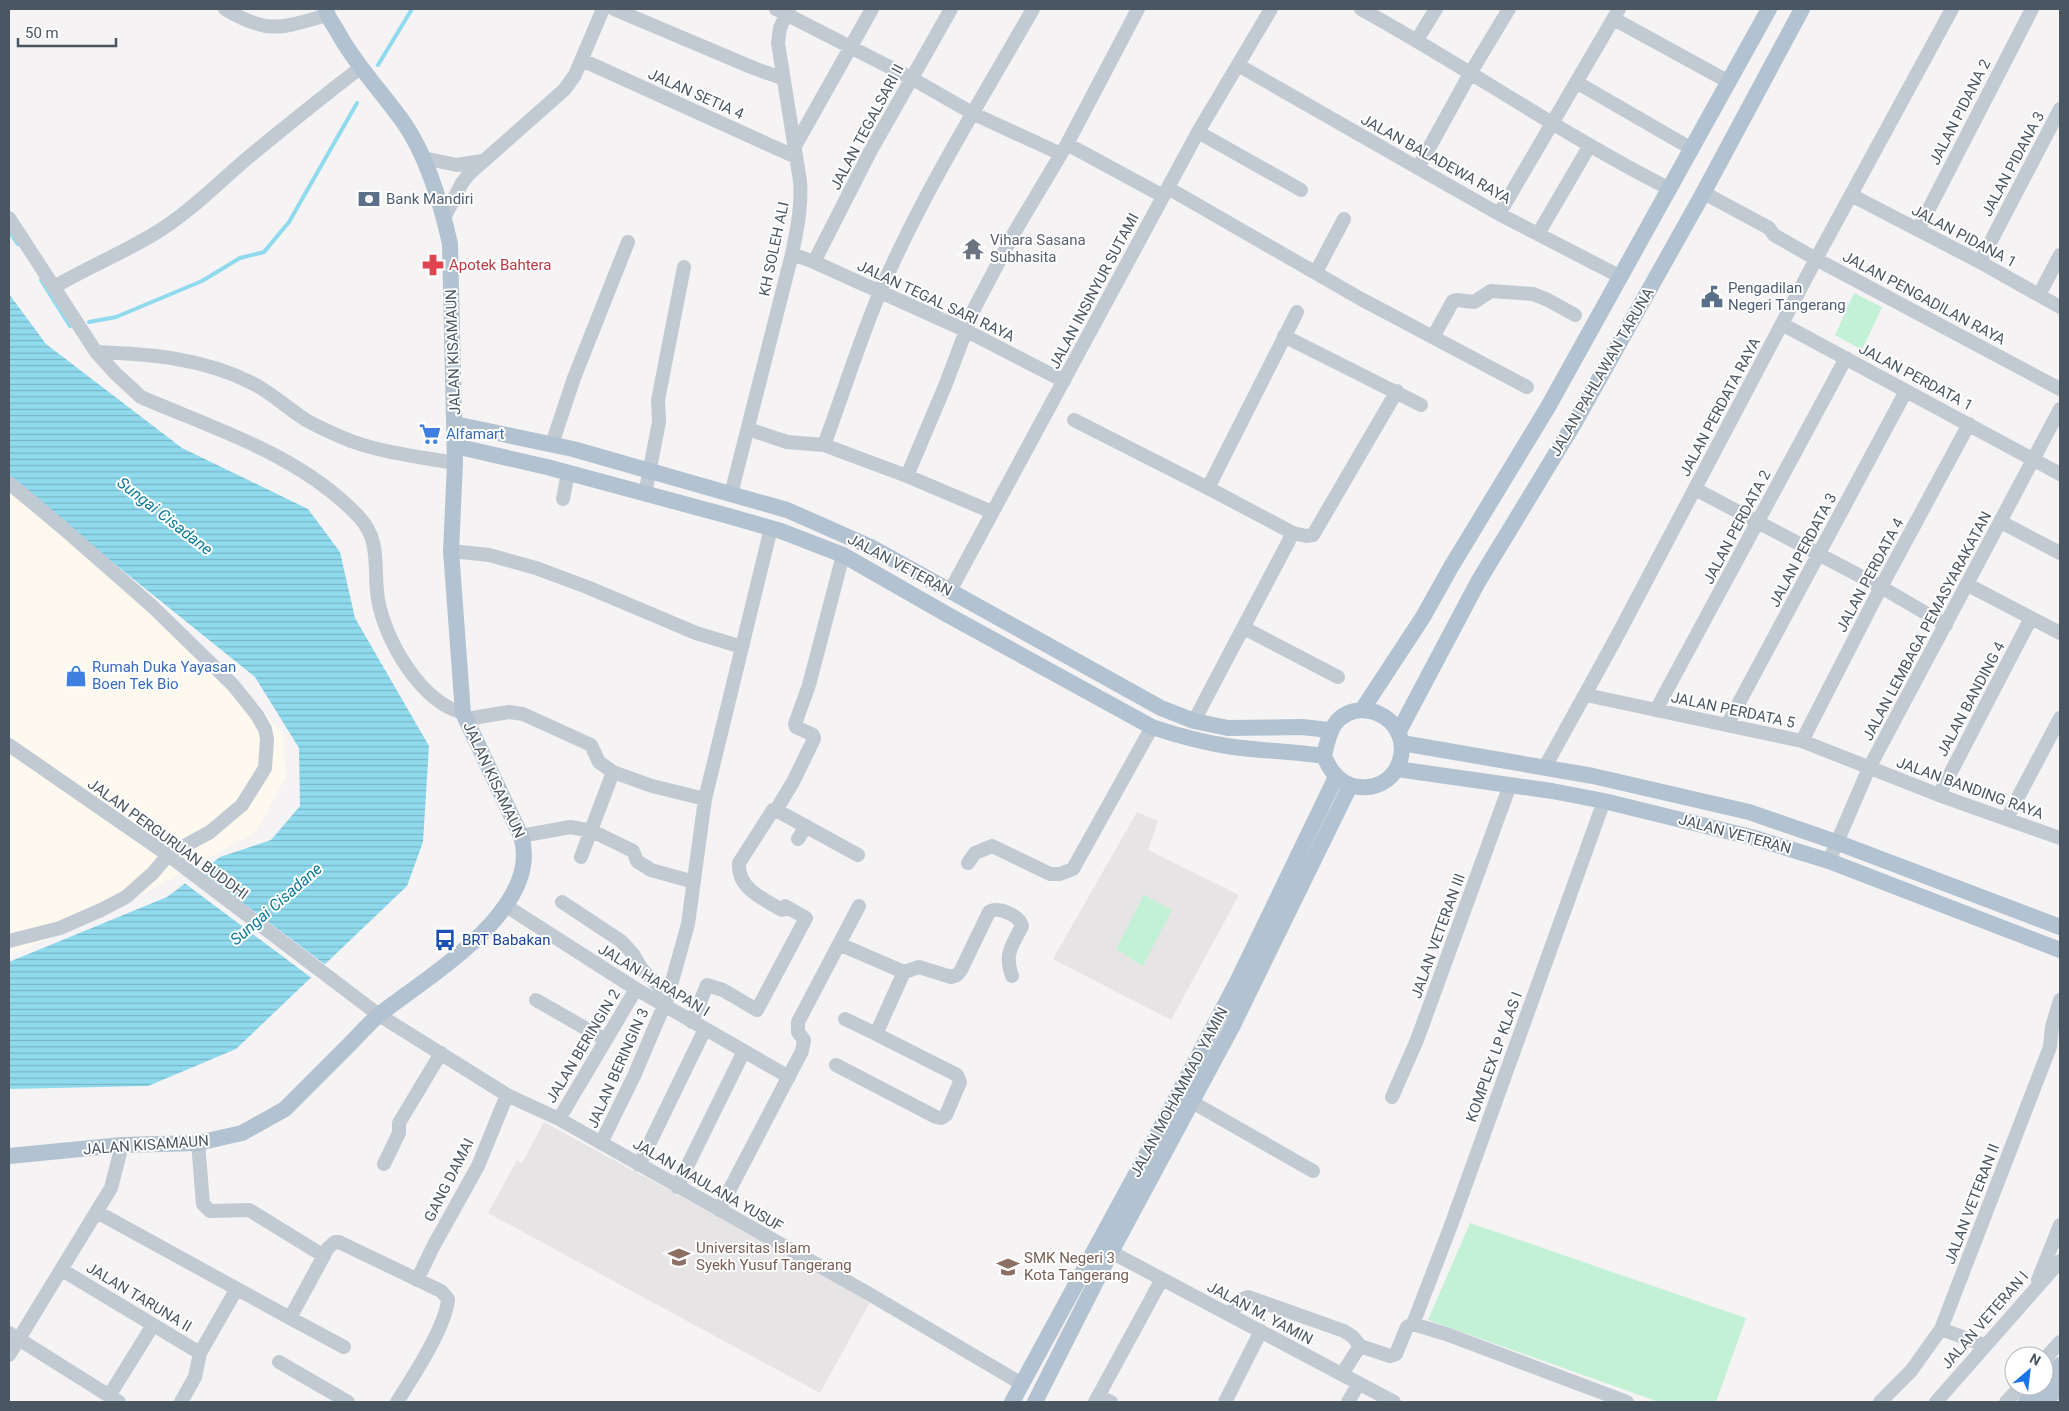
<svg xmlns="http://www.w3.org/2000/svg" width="2069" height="1411" font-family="Roboto,sans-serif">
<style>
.commercial{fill:#fdf9ef}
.education{fill:#e6e4e5}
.pitch{fill:#c3f1d5}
.water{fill:url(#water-rules)}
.pier{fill:#f5f3f3}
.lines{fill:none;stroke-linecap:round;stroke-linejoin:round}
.stream{stroke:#90daee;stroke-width:4}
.minor{stroke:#c1cad2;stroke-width:14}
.major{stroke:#b3c2d1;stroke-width:16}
.labels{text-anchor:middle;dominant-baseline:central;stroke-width:4;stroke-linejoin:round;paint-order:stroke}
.street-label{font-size:15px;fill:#4a5661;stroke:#fff}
.service-label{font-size:15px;fill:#4e5e75;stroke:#fff;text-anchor:start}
.worship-label{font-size:15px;fill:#5b616d;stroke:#fff;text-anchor:start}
.health-label{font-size:15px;fill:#be3a42;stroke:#fff;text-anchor:start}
.shop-label{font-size:15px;fill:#366cbe;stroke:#fff;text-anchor:start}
.transit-label{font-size:15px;fill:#164399;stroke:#fff;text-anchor:start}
.education-label{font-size:15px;fill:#785e54;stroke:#fff;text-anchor:start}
.water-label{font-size:16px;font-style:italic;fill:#0c7c9b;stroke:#fff}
</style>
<defs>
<pattern id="water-rules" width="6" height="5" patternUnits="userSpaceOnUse" patternTransform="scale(1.25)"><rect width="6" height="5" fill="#90daee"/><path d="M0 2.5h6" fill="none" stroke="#78b4c4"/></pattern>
</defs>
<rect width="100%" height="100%" fill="#f5f3f3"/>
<path class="commercial" d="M9,493L98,561L228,673L283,733L286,776L257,831L116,909L9,956Z"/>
<path class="education" d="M1137,812L1158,821L1148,850L1239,895L1171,1020L1053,959Z
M544,1122L871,1300L820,1393L488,1213L517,1160L522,1163Z"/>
<path class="pitch" d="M1854,293L1882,307L1862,350L1835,335Z
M1144,895L1172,910L1143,966L1116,949Z
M1470,1223L1746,1318L1716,1402H1659L1428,1320Z"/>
<path class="water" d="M9,294L46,344L182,448L308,509L340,552L355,618L429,746L423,842L407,886L236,1049L148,1086L9,1089V962L167,897L220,857L271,840L300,806L299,748L255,677L9,479Z"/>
<path class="pier" d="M199,870L327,966L313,979L183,882Z"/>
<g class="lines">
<path class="stream" d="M378,65L412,9
M9,231L18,244
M41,280L70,326L73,325
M89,322L116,317L202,281L240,258L264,252L289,222L357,103"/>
<path class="minor" d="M225,9C269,35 281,28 327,15
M614,9L756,69L782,78
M776,9L911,78L974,114L1061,154
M1361,9C1465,66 1563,135 1670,189
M1614,19L1729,82
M1417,40L1436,9
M582,60L796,157
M1238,65L1418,168L1499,214L1621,277
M1576,82L1692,149
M1198,132L1301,190
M1067,144L1163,196
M795,146L872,9
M423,158L457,165L482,161
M1418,168L1471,72L1509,9
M1168,188L1361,299L1527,387
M1704,193L1769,228L1774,235L1816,259L2060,389
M1851,195L1980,262L2060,307
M1499,214L1619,9
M9,218L96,352L115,373L141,397C217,430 301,455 359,517C382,541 373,570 378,599C385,641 421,702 463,713
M444,218L462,183L469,174L564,90L575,75L603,9
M1918,230L2032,9
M1538,234L1590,145
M792,254L814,262L967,331L1064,381
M814,262L870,152L951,9
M1980,262L2060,109
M1316,272L1344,219
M54,287C90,266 128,251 162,229C196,207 224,177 256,151C290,123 325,95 360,68
M2039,295L2060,255
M1782,324L2060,474
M1284,336L1421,405
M1433,337L1453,301L1457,300L1474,302L1491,291L1533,294L1548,300L1575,315
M96,352C150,354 203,358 252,383C272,393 287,408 306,420C320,428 336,435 351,441C384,453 420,457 455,463
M1074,420L1208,488L1297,312
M748,429L787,442L824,445L907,476L992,512
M552,444L574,378L628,242
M824,445C843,394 859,342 880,292C922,194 980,102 1033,9
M907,476L945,386L975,307L1014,233L1067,144L1138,9
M9,483L63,528L153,607L233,685L257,715L265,729L267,739L265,768L242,805L210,832L168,855L153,873L126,897L101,910L60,928L9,941
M1208,488L1293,533L1306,536L1313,535L1397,391
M1695,489L1881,587L1946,625
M645,494L659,422L658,400L684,267
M731,494L792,254C797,229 802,207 800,181L778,43L780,28L789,9
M563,499L568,473
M2001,522L2060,553
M451,551L489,555L536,568L587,587L696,633L742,647
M1968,585L2060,633
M950,591L1198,132L1271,9
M1244,628L1338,677
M1586,695L1802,741L1944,797L2060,838
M1656,710L1846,358
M466,719L509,712L523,714L591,745L599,762L613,772L652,786L705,799
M1194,721L1293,533
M1727,725L1906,391
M1802,741L1881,587L1969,424
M9,745L168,855L379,1015L507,1095L559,1119L871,1295L1022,1384
M1545,767L1615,640L1816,259L1952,9
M1939,795L2031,618
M776,810L858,855
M2007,818L2060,718
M521,836L570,827L592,831L633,851L637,861L651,870L694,882
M798,839L806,826
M581,857L613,772
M1829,861L1869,768L2060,409
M968,863L975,853L992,846L1050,874H1060L1073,869L1152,727
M562,902L621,941L633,954L642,969L668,996
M506,906L636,989L789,1077
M839,944L904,972L919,967L951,977L957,975L961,970L989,912C998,906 1019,915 1022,926C1012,946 1004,953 1012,976
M536,1000L606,1040
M845,1019L876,1034
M692,1022L707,985L723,990L757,1010L806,918L785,906L782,910C764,899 737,889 739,863L773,810H776L793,782L814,739L813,735L796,727L795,724L809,685L843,555
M836,1065L936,1117L941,1118L946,1115L960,1082L957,1075L876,1034L904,972
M1392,1097L1417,1040L1510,785
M1192,1102L1313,1171
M559,1119L636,989
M198,1143L203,1204L210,1211L249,1210L324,1256
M601,1143L634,1076L668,996L688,924L705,799L771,528
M384,1164L399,1133V1123L441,1053
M639,1165L705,1029
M677,1187L744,1051
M719,1210L802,1051L804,1040L798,1032V1022L859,906
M97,1212L290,1318L328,1248L335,1242H339L441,1291L448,1299C446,1327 412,1378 397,1402
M1111,1252L1394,1402
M62,1270L200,1353
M417,1280L434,1245L478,1166L507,1095
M2038,1280L2060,1225
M1229,1314L1243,1299L1248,1297L1344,1331L1353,1337L1360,1346
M290,1318L344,1347
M1413,1324L1450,1228L1604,801
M1941,1329L1984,1345
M9,1333L119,1402
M9,1355L111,1188L122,1145
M2044,1360L2060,1342
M279,1362L348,1402
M1342,1374L1360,1346L1390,1356L1396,1354L1407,1327L1413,1324L1446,1334L1627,1402
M109,1396L153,1325
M1098,1396L1111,1402
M181,1402L195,1377L200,1353L236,1290
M1095,1402L1162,1279
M1225,1402L1261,1331
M1348,1402L1359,1383
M1880,1402L1911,1371L1941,1329L2050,1047L2052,1027L2060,1000
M1936,1402L2060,1261
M2006,1402L2021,1386"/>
<path class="major" d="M455,424L573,449L787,510L871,547L1161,708L1194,721L1228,728L1302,727L1329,730
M455,446L547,467L725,515L781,531L843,555L948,615L1152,727C1176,735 1201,742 1227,746C1259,751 1291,751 1324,756
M1362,710L1423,617L1451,567L1548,407L1769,9
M1362,710C1367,711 1373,711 1377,713C1419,730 1404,792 1359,787C1340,785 1330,771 1324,756C1329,732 1334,712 1362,710Z
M1398,733L1478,582L1575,422L1700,199L1802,9
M1402,743L1593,776L1749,812L1836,842L2060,927
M1397,769L1552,791L1604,801L1751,837L1829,861L2060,950
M9,1156L122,1145L198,1143L242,1133L285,1109C306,1088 327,1067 347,1047C358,1036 368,1024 380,1014C427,977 544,909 521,836L463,713L451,551L455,463L450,244C441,203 428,158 404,123C381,91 355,64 336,29C332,22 327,17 326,9
M2044,1383L2060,1365
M1012,1402L1143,1161L1237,982L1336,777
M1035,1402L1111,1252L1232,1027L1350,786
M2026,1402L2041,1386
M2045,1402L2060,1386"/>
</g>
<defs>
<g id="bank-bare" transform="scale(1.725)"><path d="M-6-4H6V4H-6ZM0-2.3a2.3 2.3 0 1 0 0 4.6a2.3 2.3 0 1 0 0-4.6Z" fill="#5c6f8a" stroke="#fff" stroke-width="2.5" paint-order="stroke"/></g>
<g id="temple-bare" transform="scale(1.725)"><path d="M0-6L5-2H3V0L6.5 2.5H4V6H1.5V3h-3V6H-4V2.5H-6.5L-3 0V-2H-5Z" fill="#6b7280" stroke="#fff" stroke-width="2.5" paint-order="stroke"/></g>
<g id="pharmacy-bare" transform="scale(1.725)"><path d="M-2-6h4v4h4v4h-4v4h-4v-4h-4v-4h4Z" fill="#e0444e" stroke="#fff" stroke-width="2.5" paint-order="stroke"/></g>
<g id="civic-bare" transform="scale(1.725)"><path d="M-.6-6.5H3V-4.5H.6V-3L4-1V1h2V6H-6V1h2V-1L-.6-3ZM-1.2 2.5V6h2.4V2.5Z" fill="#5c6f8a" stroke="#fff" stroke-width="2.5" paint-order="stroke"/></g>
<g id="supermarket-bare" transform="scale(1.725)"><path d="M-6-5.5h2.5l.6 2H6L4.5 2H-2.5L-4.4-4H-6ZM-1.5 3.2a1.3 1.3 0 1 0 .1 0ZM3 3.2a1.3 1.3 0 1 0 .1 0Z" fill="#3f7fe0" stroke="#fff" stroke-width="2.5" paint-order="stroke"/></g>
<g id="shop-bare" transform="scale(1.725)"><path d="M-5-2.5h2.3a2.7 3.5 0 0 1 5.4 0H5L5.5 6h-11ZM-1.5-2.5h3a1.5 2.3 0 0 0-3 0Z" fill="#3f7fe0" stroke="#fff" stroke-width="2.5" paint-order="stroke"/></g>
<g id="bus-bare" transform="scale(1.725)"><path d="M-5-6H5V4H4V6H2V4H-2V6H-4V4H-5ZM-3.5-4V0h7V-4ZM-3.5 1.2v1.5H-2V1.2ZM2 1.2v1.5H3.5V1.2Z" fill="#1a4fb4" stroke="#fff" stroke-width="2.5" paint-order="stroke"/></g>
<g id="university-bare" transform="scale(1.725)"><path d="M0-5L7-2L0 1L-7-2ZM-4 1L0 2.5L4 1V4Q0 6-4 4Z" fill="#8d6e63" stroke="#fff" stroke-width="2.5" paint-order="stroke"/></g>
<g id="school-bare" transform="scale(1.725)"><path d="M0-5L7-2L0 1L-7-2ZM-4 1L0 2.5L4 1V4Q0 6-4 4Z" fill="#8d6e63" stroke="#fff" stroke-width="2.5" paint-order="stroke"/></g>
</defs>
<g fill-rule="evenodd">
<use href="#bank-bare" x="369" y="199"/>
<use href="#temple-bare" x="973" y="249"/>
<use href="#pharmacy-bare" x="433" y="265"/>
<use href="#civic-bare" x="1712" y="297"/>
<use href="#supermarket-bare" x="430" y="434"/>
<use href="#shop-bare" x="76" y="676"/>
<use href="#bus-bare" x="445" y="940"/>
<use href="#university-bare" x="679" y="1257"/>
<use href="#school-bare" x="1008" y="1267"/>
</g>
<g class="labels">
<g class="street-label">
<text transform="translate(696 94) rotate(24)">JALAN SETIA 4</text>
<text transform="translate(1960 112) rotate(-63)">JALAN PIDANA 2</text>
<text transform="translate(867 127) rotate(-62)">JALAN TEGALSARI II</text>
<text transform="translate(1436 159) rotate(29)">JALAN BALADEWA RAYA</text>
<text transform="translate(2013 164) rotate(-62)">JALAN PIDANA 3</text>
<text transform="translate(1964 236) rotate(28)">JALAN PIDANA 1</text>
<text transform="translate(774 249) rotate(-78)">KH SOLEH ALI</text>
<text transform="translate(1094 291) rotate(-62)">JALAN INSINYUR SUTAMI</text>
<text transform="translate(1924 298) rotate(28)">JALAN PENGADILAN RAYA</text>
<text transform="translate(936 301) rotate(25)">JALAN TEGAL SARI RAYA</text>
<text transform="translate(453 352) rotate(-92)">JALAN KISAMAUN</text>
<text transform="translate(1602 372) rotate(-60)">JALAN PAHLAWAN TARUNA</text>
<text transform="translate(1916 377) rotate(28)">JALAN PERDATA 1</text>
<text transform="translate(1720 407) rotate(-62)">JALAN PERDATA RAYA</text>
<text transform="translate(1737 527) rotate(-62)">JALAN PERDATA 2</text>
<text transform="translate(1803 550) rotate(-62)">JALAN PERDATA 3</text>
<text transform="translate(900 565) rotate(28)">JALAN VETERAN</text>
<text transform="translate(1870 575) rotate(-62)">JALAN PERDATA 4</text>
<text transform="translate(1927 626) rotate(-62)">JALAN LEMBAGA PEMASYARAKATAN</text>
<text transform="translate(1971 699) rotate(-62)">JALAN BANDING 4</text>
<text transform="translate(1733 710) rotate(12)">JALAN PERDATA 5</text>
<text transform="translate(494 780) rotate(65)">JALAN KISAMAUN</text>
<text transform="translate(1970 788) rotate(20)">JALAN BANDING RAYA</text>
<text transform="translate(1735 834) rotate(15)">JALAN VETERAN</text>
<text transform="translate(168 839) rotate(36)">JALAN PERGURUAN BUDDHI</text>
<text transform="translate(1438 936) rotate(-70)">JALAN VETERAN III</text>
<text transform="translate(654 980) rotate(31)">JALAN HARAPAN I</text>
<text transform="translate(583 1046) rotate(-59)">JALAN BERINGIN 2</text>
<text transform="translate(1494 1057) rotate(-70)">KOMPLEX LP KLAS I</text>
<text transform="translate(618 1068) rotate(-66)">JALAN BERINGIN 3</text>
<text transform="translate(1179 1092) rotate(-62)">JALAN MOHAMMAD YAMIN</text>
<text transform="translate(146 1145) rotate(-4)">JALAN KISAMAUN</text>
<text transform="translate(449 1180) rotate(-63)">GANG DAMAI</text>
<text transform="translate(708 1185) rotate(30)">JALAN MAULANA YUSUF</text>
<text transform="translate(1972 1204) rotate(-69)">JALAN VETERAN II</text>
<text transform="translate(139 1297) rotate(31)">JALAN TARUNA II</text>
<text transform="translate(1260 1313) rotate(28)">JALAN M. YAMIN</text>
<text transform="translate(1985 1320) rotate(-49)">JALAN VETERAN I</text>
</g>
<g class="service-label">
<text x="386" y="199">Bank Mandiri</text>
<text x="1728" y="288">Pengadilan<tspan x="1728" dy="17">Negeri Tangerang</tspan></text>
</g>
<g class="worship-label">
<text x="990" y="240">Vihara Sasana<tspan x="990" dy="17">Subhasita</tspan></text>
</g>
<g class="health-label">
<text x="449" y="265">Apotek Bahtera</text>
</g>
<g class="shop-label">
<text x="446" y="434">Alfamart</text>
<text x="92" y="667">Rumah Duka Yayasan<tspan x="92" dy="17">Boen Tek Bio</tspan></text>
</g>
<g class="transit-label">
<text x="462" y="940">BRT Babakan</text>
</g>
<g class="education-label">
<text x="696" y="1248">Universitas Islam<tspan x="696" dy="17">Syekh Yusuf Tangerang</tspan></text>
<text x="1024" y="1258">SMK Negeri 3<tspan x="1024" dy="17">Kota Tangerang</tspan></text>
</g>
<g class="water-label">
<text transform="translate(165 516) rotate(38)">Sungai Cisadane</text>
<text transform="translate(276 904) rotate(-41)">Sungai Cisadane</text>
</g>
</g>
<rect width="2069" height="1411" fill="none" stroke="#4a5661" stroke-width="20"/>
<g transform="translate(2029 1371) rotate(28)"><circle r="24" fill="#ffffff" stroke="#b7bbc0"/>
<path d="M0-4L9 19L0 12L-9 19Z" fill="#1a73e8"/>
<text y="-8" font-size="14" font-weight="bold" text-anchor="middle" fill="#4a5661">N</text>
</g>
<path d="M18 38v8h98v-8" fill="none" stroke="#4a5661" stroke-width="2.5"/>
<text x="25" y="38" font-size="15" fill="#4a5661" stroke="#ffffff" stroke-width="4" paint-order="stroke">50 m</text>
</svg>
